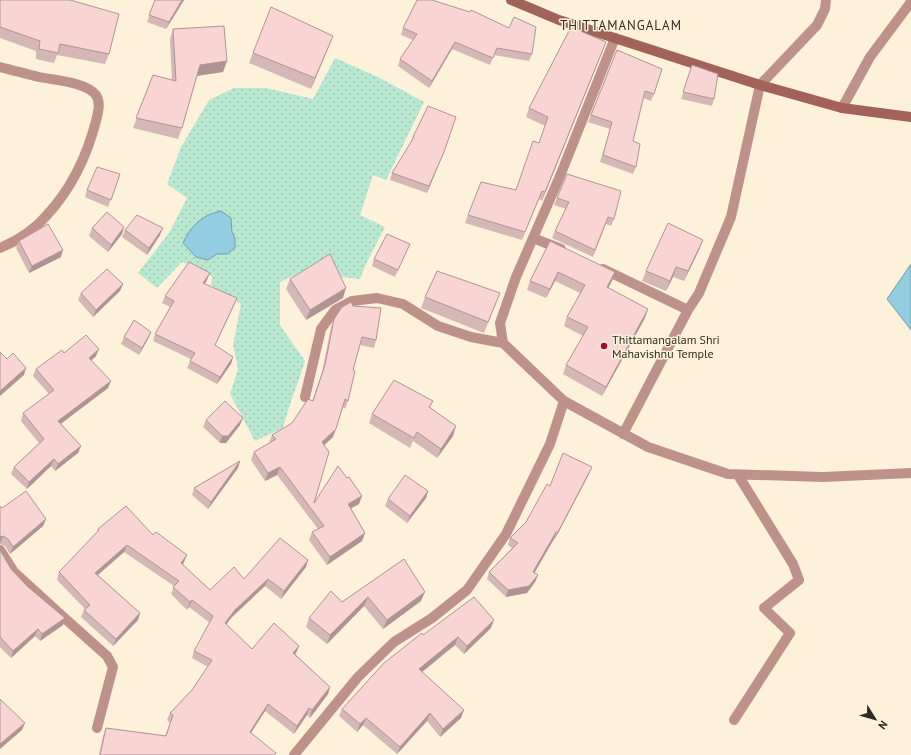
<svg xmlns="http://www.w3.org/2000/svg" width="911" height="755" font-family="'PT Sans',sans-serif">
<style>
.green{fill:url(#green-dots)}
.water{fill:#93cde2;stroke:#759ca8}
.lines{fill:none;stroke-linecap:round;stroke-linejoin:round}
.lane{stroke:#bf918b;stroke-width:10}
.street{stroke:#bf918b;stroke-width:10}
.secondary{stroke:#a26159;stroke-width:10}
.wall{fill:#d5b7b5}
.shaded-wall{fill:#ae9594}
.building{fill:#f8d5d3;stroke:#ae9594}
.poi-dot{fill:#a4083a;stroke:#fdf2d9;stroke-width:1.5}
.labels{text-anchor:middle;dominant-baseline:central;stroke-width:3;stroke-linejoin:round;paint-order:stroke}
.poi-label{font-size:12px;fill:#302b1f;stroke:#fdf2d9;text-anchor:start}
.neighbourhood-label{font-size:13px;letter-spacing:1px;fill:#302b1f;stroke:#fdf2d9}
</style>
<defs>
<pattern id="green-dots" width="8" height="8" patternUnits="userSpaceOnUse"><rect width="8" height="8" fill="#b8e8d0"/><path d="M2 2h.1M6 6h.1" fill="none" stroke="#9ec7b2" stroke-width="1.8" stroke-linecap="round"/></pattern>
</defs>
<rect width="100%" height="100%" fill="#fdf2d9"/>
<path class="green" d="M335,58L380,78L424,102L386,180L373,175L360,215L385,227L366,264L360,279L341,277L331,258L280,282V325L305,361C298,384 289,405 283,428L255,441L230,394L238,369L233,345L241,304L211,285L212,277L204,271L182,262L157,288L138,273L169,233L187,198L167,184L181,147L209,100L234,88H266L313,99Z"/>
<path class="water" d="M221,211L231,218L232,232L235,238V248L227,254H217L208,260L196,257L183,243C190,227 203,214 221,211Z
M911,264V330L887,299Z"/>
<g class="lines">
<path class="lane" d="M760,85L817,25L825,9L826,0"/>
<path class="street" d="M0,67C13,70 26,74 39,77C53,80 86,82 96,95C101,103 98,113 96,121C87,156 71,189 47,215C35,229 17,241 0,248
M842,108L870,57L911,2
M533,238L561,249
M603,269L688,310
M305,397L321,329L335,310L352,301L377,298L403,304L438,326L471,337L503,343
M564,401L648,447L728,474L823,477L911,473
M623,434L688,310L699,293L731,217L760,85
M0,550L14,572L60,614L107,656L113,667L97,728
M734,720L790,633L764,608L799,580L793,564L738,475
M294,755L358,677L394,642L432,618L467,590L506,534L550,444L564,401L503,343L500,323L516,277L560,176L615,38"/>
<path class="secondary" d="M511,0L559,20L760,85L842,108L911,117"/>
</g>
<path class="wall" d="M0,0L109,54L105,64L57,55L54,63L36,59V51L0,38Z
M155,0H184L166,29L147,22Z
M403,28L532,54L529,61L494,55L490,65L452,49L429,88L398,66L400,59L413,40L401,35Z
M173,29L227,61L223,72L197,76L182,128L178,139L133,128L153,75L172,80L170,39Z
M329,46L311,89L249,63L253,53Z
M603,50L542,201L539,199L522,240L465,223L481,182L516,190L539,143L545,126L526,117L529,108Z
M617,50L654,94L651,101L643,98L633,141L636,167L633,174L600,162L610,129L588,122Z
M692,65L714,99L712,106L681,99Z
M456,117L441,159L427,193L390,180L392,173L410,144L413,137Z
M120,174L108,207L85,197L87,190Z
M557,198L614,219L611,226L606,224L593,257L552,238L555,231L566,209L554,205Z
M92,228L122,234L108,252L89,236Z
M125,230L160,235L147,255L122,237Z
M703,240L699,250L684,281L673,277L666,291L642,281L646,271Z
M19,241L61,257L29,273L16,248Z
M550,241L612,281L608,288L645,318L602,396L563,374L566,365L583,336L564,326L567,317L580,293L555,281L546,298L527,290L530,281Z
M410,244L395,277L372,266L374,259Z
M290,279L343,298L306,320L286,289Z
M207,280L205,284L234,305L215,346L233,357L231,364L217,384L187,368L191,359L153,341L155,334L170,307L162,303L165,296Z
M123,284L120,291L93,317L78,300L81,293Z
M425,297L496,303L484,333L421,308Z
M353,306L376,340L374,348L360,345L353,370L348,401L345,409L343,407L333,437L324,445L314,503L359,504L351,508L365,533L362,541L327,565L309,540L312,532L318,529L277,475L265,481L251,460L254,452L269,443L272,435L292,423L312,401L322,372L331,327L334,319Z
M151,332L148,339L139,355L121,344L124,337Z
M64,353L96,356L91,361L108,388L61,424L81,446L78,453L55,471L51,466L27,489L11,474L14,467L39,443L21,421L23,413L49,394L33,376L36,369Z
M433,401L430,408L453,436L437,458L413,441L410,448L369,423L372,414Z
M206,420L240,425L226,443H220L203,427Z
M240,461L238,468L208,509L192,495L194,488Z
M589,474L555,539H554L534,572L538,575L535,582L527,593L506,597L487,579L489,572L512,548L508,545L510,538L526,522L550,486Z
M428,491L426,498L407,523L385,506L388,499Z
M2,508L46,519L43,526L10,554L5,546L0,544Z
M98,529L153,535L187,555L184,562L183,565L210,590L244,579L306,567L281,599L265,586L232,617L226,624L252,649L299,646L296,653L295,654L330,687L328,694L310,718L307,715L294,734L265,711L251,733L275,755H99L103,736L106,728L165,736L170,723L167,720L170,713L192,690L208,667L192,658L194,651L210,623L189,607L187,610L171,594L174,586L124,552L98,575L140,613L138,620L113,646L81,617L84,610L85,609L57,580L59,572L96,534Z
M0,550L11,569L63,625L40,641L35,636L11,658L0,647Z
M404,559L421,601L383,629L364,606L327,644L306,627L309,618L342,602Z
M491,628L464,654L455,645L422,672L461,718L440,737L427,721L397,754L363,725L357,732L339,716L342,709L423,635Z"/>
<path class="shaded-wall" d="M182,0H184L166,29L169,22Z
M333,36L329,46L311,89L315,78Z
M455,42L452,49L429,88L432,81Z
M606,42L603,50L542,201L545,192Z
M227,61L223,72L196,76L200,65Z
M444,152L441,159L427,193L429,186Z
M124,227L122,234L108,252L111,245Z
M163,228L160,235L147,255L149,248Z
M703,240L699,250L684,281L688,271Z
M63,250L61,257L29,273L32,266Z
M676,267L673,277L666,291L670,281Z
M558,272L555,281L546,298L550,289Z
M615,272L612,281L604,296L607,287Z
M210,273L207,280L201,290L203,283Z
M123,284L120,291L93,317L96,310Z
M346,288L343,298L306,320L310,310Z
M237,298L234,305L212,352L215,345Z
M648,309L645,318L602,396L606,387Z
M151,332L148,339L139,355L142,348Z
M99,349L96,356L86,365L89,358Z
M233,357L231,364L217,384L220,377Z
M26,368L24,375L0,396V391Z
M111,381L108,388L55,428L58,421Z
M243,418L240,425L226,443H220L222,436Z
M456,426L453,436L437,458L441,449Z
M336,429L333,437L319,450L322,442Z
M81,446L78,453L55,471L58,464Z
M54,459L51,466L27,489L29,482Z
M240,461L238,468L208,509L211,502Z
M280,467L277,475L265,481L268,473Z
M592,467L589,474L555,539L558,532Z
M428,491L426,498L407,523L410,516Z
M362,496L359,504L346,511L348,504Z
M46,519L43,526L10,554L13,547Z
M556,532L554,539L531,579L533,572Z
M365,533L362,541L327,565L330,557Z
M3,536L0,544V537Z
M127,545L124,552L92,580L95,573Z
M187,555L184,562L179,570L181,563Z
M308,560L306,567L281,599L284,591Z
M538,575L535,582L527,593L506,597L508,590Z
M268,579L265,586L232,617L222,630L225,623L235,610Z
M425,592L421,601L383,629L387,620Z
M368,597L364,606L327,644L330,635Z
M192,600L189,607L187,610L190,602Z
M140,613L138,620L113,646L116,639Z
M65,618L63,625L40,641L42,634Z
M494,620L491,628L464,654L467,646Z
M38,629L35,636L11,658L13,651Z
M458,637L455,645L416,677L419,669Z
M299,646L296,653L290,660L293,653Z
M330,687L328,694L310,718L312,710Z
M268,704L265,711L247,739L250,732Z
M309,708L307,715L294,734L297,726Z
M464,710L461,718L440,737L443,729Z
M430,713L427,721L397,754L400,747Z
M366,718L363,725L357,732L360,724Z
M25,723L22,730L0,749V744Z"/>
<path class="building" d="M0,0H70L119,14L109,54L60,44L58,53L39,49L40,41L0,27Z
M155,0H182L169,22L149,15Z
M417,0H432L470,12L471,10L509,28L514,17L536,27L532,54L497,48L493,58L455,42L432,81L400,59L417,34L403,28Z
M271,7L333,36L315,78L253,53Z
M224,26L227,61L200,65L182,128L136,118L153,75L176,81L173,29Z
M571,27L606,42L545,192L542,191L525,232L468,215L481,182L516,190L533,141L539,143L548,117L529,108Z
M617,50L662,69L654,94L645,91L633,141L640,144L636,167L603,155L612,122L591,115Z
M692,65L718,74L714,99L683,92Z
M428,106L456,117L444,152L429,186L392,173L414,137H413Z
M97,167L120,174L111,200L87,190Z
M567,174L621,191L614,219L608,217L595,250L555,231L569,202L557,198Z
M107,212L124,227L111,245L92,228Z
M137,215L163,228L149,248L125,230Z
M668,223L703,240L688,271L676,267L670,281L646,271Z
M48,224L63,250L32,266L19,241Z
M387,234L410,244L398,270L374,259Z
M550,241L615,272L607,287L648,309L606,387L566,365L588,327L567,317L585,285L558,272L550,289L530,281Z
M330,254L346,288L310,310L290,279Z
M189,262L210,273L203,283L237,298L215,345L233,357L220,377L190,361L195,353L155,334L174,301L165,296Z
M107,269L123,284L96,310L81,293Z
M437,271L500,293L488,322L425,297Z
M351,302L353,306L381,308L376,340L362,337L353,370L355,371L348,401L345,399L336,429L322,442L329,452L314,503L338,466L347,478L349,477L362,496L348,504L365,533L330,557L312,532L324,526L280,467L268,473L254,452L276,439L272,435L292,423L308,399L313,401L325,365L334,319L342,307Z
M134,320L151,332L142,348L124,337Z
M86,335L99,349L89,358L111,381L58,421L81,446L58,464L54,459L29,482L14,467L44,439L23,413L54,390L36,369L62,350L64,353Z
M0,352L7,359L13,353L26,368L0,391Z
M394,380L433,401L429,407L456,426L441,449L417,432L414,438L372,414Z
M225,401L243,418L228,436H222L206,420Z
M563,453L592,467L558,532H556L533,572L538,575L529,586L508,590L489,572L518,543L510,538L526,522L547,484L550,486Z
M240,461L211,502L194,488Z
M405,475L428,491L410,516L388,499Z
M26,491L46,519L13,547L8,539L3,536L0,537V506L2,508Z
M126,506L153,535L156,532L187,555L181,563L210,590L234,567L244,579L280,538L308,560L284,591L268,579L235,610L225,623L252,649L274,623L299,646L293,653L330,687L312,710L309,708L297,726L268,704L250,732L276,753L274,755H100L106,728L166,736L173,715L170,713L192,690L212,660L194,651L213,616L192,600L190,602L173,587L179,581L127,545L95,573L140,613L116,639L84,610L90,605L59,572L99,530L98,529Z
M0,550L11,569L27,586L65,618L42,634L38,629L13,651L0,637Z
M404,559L425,592L387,620L368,597L330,635L309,618L331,591L342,602Z
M474,597L494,620L467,646L458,637L419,669L464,710L443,729L430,713L400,747L366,718L360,724L342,709L384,663L422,633L423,635Z
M0,699L25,723L0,744Z"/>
<circle class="poi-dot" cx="604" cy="346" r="4"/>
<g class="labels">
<g class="poi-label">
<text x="612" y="339">Thittamangalam Shri<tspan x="612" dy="14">Mahavishnu Temple</tspan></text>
</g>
<g class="neighbourhood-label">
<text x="621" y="25">THITTAMANGALAM</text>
</g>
</g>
<g transform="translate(875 719) rotate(127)" stroke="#fdf2d9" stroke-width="3" paint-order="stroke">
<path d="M0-3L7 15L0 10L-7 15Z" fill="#302b1f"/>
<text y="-6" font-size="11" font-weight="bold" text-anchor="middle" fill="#302b1f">N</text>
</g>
</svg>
